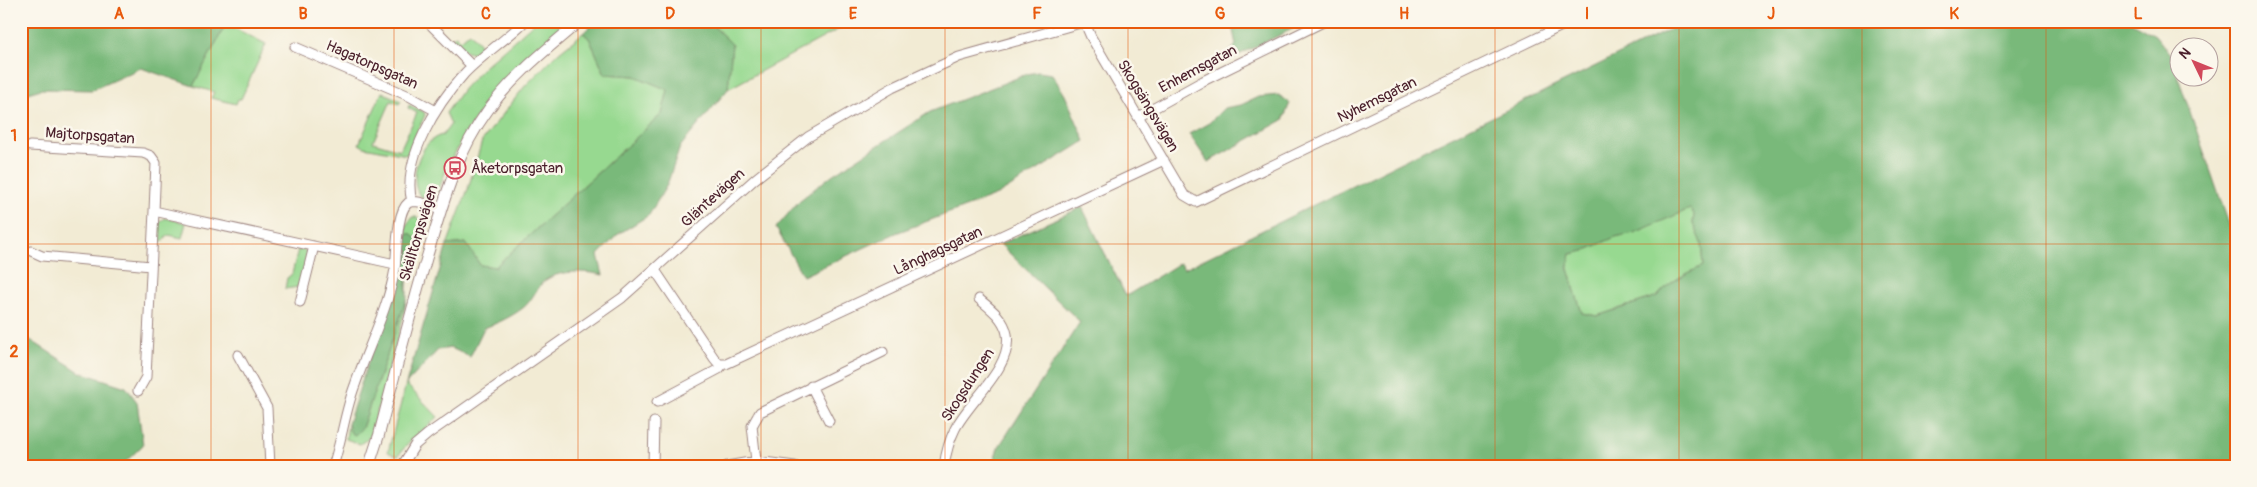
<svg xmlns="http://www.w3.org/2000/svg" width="2257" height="487" font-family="Pangolin,sans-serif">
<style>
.green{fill:#97d990;stroke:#707c5e}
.forest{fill:#79b97a;stroke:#626c52;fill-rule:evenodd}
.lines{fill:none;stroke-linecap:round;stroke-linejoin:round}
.minor-casing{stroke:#9e8580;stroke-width:11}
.tertiary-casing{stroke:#9e8580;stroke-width:12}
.minor{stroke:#fff;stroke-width:9}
.tertiary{stroke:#fff;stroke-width:10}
.grid{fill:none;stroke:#e8590c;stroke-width:1;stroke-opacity:0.55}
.labels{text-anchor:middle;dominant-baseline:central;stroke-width:5;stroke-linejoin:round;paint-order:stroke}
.street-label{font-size:15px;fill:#4a1f2b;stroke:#fbf7ec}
.poi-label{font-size:15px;fill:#4a1f2b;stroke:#fbf7ec;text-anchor:start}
.neatline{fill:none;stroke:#e8590c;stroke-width:2}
.grid-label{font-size:16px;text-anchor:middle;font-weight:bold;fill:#e8590c}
</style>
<rect width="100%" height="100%" fill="#fbf7ec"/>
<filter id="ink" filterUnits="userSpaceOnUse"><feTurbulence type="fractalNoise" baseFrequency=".02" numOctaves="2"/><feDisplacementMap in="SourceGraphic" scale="10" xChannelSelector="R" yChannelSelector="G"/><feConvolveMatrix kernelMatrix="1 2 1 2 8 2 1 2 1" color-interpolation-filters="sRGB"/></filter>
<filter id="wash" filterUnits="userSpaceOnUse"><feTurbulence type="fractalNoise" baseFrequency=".0096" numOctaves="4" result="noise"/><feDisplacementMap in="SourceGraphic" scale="20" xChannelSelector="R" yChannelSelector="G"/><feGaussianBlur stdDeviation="1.12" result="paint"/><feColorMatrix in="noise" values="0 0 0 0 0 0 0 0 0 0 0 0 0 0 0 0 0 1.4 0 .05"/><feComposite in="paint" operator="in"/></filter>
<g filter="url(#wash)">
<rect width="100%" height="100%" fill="#f2ebd4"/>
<path class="green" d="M536,21H570L503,80L467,131L446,170L438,192L429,198L420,196C407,178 421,138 443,135L451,124L446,113L464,88L485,66Z
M708,21H854L728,89L732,44Z
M226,24L266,44L241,99H238L236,104L211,98L214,92L193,86Z
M470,32L483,48L475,54L466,52L451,38L456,35L461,40Z
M583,33L589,38L605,74L635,76L668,90L662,114L495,267L480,265L466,243L447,245L468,189L482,141L525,86L558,53Z
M382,92L401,101L399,104L391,101L373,142L400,150L417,113L408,108L409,105L424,112L425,115L407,155L364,147L359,144Z
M1690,208L1694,214L1693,224L1701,242L1703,266C1686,274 1669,281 1658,296L1597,316L1582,313L1568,269L1571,254L1584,251L1615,237L1634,233Z
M412,217H416L423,222V226L408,277L405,310L370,437L360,444L346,439L348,424L362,428L404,306L407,291L406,281L418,241L407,233L405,235L406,226Z
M165,218L186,223L182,238L169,235L161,242L157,241L158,224Z
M298,249L309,252L299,287L285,289L287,278L292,274Z
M406,384L438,417L408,443L398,456L388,452Z"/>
<path class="forest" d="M21,21H222L226,24L193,86L141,68L92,90L41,89L21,95Z
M595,21H708L732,44L728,89L680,147L667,185L649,215L617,235L598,255L603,275C585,271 557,269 542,283C535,291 531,302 523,308C511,317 498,323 484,328L470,357L451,348L438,350L406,384L447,245L466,243L480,265L495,267L662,114L668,90L635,76L605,74L589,38L583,33Z
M1231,21H1309L1228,60H1222L1236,45Z
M1687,21H2130L2155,35L2170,54L2232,233L2236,238V466H992L998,448L1080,322L1000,244L1082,207L1126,296L1180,263L1184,269ZM1690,209L1694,214L1693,224L1701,243L1703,266C1686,274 1669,281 1658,296L1597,316L1582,313L1568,269L1571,254L1584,251L1615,237L1634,233Z
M1038,72L1052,74L1065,95L1085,141L997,195L896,233L803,276L776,228L799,201L832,175L930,112L1027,74Z
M1279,95L1290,103L1283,120L1208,162L1189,134L1209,123L1224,108L1241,105L1258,97Z
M407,233L412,234L418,241L406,281L407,297L362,428L355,435L351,433L348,424L399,266Z
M21,334L80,372L126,387L137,402L143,445L121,466H21Z"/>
</g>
<g filter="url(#ink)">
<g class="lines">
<g class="minor-casing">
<path id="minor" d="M427,21L472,66
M1084,21L1091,37L1184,195L1196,202L1572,21
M295,47L409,96L436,111
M1138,117L1203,81L1325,21
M30,146L143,153L151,156L156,163L154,211
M412,202C401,160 437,104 464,74C482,55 506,40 525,21
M31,251L42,256L151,266
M655,270L714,358L719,364H726L1164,160
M300,302L314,246
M238,355L267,408L270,466
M811,386L829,421
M138,391L146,377L154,211L395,264
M657,402L719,369L723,364
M756,461L752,426L760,412L883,352
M333,466C342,439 345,411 355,385C368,347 388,309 395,269C397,255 396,212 408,203C415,198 434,207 441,209
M402,466L415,445L428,434L622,298L755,179L808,137L892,88L959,57L1084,22
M653,466L654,422
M727,466L756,461L795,466
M944,466C946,453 949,441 955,429C969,401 1013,367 1007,334C1004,318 990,308 979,299"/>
</g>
<g class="tertiary-casing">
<path id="tertiary" d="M369,466L379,435C394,377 409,318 426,260C442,207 455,155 488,110C514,75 547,49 580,21"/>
</g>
<use href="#minor" class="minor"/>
<use href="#tertiary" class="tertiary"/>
</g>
</g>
<path class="grid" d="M211,21V466M394,21V466M578,21V466M761,21V466M945,21V466M1128,21V466M1312,21V466M1495,21V466M1679,21V466M1862,21V466M2046,21V466M21,244H2236"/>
<defs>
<g id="bus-ring" transform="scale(1.125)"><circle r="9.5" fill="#fbf7ec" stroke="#d1495b" stroke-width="1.5"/><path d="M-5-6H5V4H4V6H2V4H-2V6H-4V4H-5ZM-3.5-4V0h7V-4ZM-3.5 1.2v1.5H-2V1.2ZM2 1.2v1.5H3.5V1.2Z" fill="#d1495b"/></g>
</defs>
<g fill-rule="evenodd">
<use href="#bus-ring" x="455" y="168"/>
</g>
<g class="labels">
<g class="street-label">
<text transform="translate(372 65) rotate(24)">Hagatorpsgatan</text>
<text transform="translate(1198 69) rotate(-28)">Enhemsgatan</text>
<text transform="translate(1377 100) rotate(-26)">Nyhemsgatan</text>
<text transform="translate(1148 106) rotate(59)">Skogsängsvägen</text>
<text transform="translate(90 136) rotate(4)">Majtorpsgatan</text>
<text transform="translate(713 198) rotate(-42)">Gläntevägen</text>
<text transform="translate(419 233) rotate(-73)">Skälltorpsvägen</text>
<text transform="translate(938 251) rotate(-25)">Långhagsgatan</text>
<text transform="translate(968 385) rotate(-57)">Skogsdungen</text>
</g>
<g class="poi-label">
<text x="471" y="168">Åketorpsgatan</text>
</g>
</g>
<rect width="2257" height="487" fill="none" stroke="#fbf7ec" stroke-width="55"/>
<g transform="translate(2194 62) rotate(313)"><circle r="24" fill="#fbf7ec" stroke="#b4a19f"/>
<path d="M0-4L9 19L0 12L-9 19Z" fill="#d1495b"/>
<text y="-8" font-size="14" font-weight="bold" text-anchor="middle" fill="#4a1f2b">N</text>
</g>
<rect x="28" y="28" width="2202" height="432" class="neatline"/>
<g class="grid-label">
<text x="119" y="19">A</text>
<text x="303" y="19">B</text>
<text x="486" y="19">C</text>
<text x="670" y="19">D</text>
<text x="853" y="19">E</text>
<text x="1037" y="19">F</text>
<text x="1220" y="19">G</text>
<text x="1404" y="19">H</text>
<text x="1587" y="19">I</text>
<text x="1771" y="19">J</text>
<text x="1954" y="19">K</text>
<text x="2138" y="19">L</text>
<text x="14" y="141">1</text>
<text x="14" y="357">2</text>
</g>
</svg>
